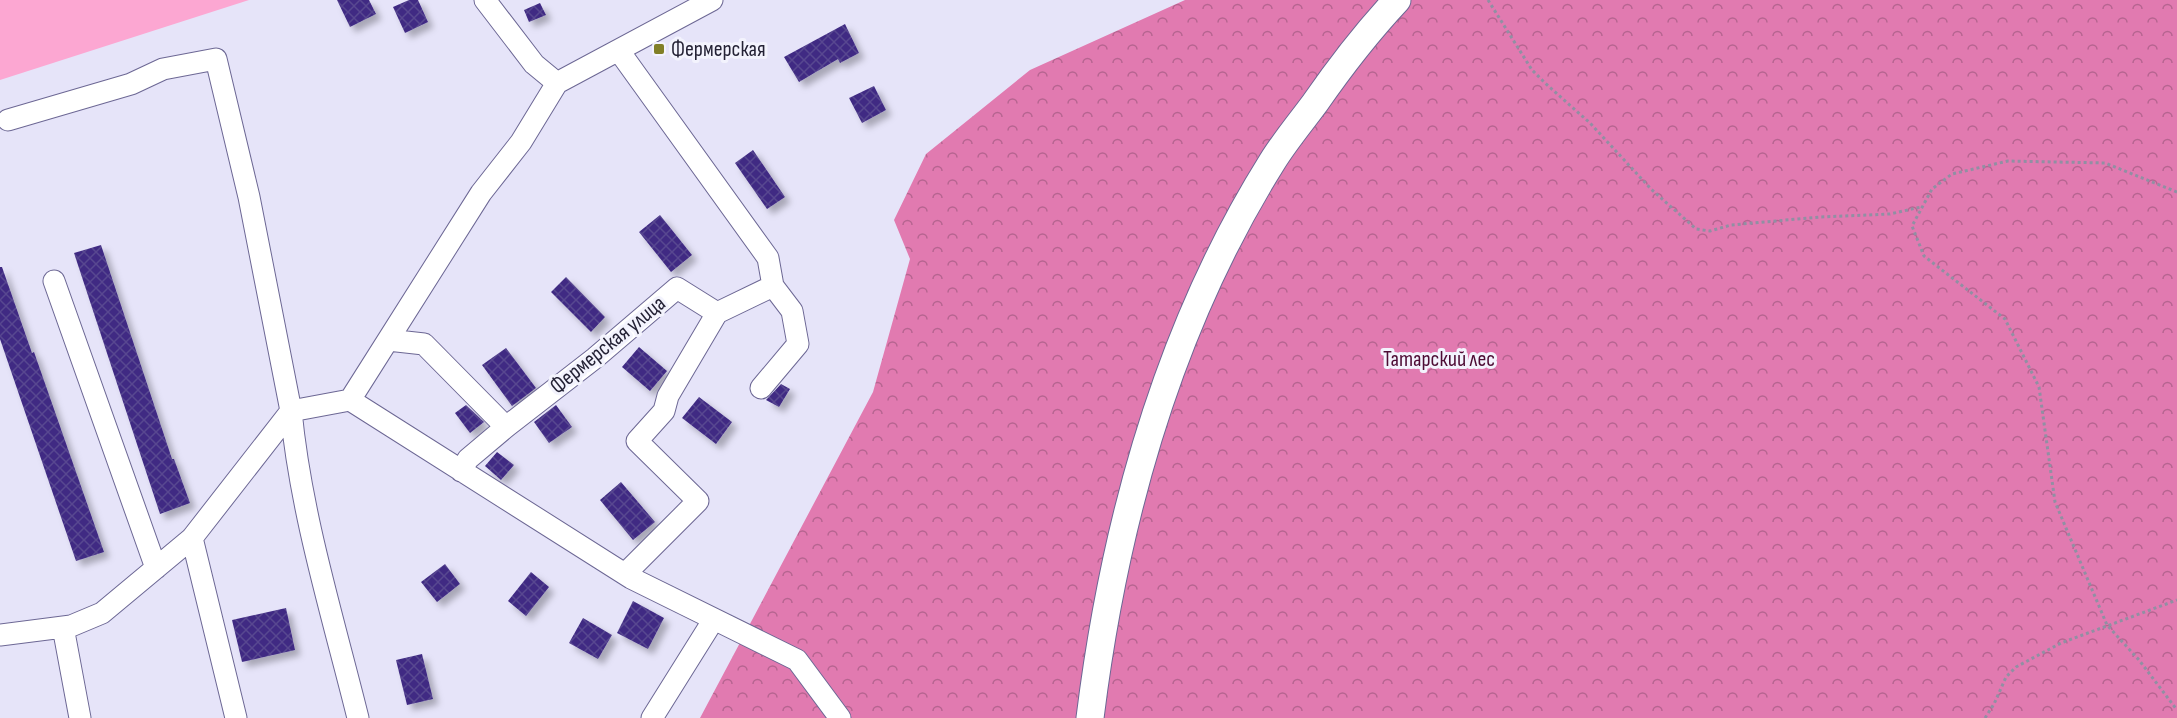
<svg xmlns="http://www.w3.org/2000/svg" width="2177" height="718" font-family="'Sofia Sans Condensed',sans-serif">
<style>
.forest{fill:url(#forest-crowns)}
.garden{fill:#fca7d2}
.building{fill:url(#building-cross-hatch);filter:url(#shadow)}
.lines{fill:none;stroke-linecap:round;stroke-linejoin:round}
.minor-casing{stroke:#6c6794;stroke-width:23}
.major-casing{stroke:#6c6794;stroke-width:29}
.path{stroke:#918fa3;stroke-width:3;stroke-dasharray:3 3;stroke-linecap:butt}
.minor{stroke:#fff;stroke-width:21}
.major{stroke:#fff;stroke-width:27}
.poi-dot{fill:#817f27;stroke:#f3f3fd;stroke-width:2}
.labels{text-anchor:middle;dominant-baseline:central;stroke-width:6;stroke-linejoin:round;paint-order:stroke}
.poi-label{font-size:22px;fill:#242235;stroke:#f3f3fd;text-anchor:start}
.street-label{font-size:22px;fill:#242235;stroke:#f3f3fd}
.park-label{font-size:22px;fill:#4d0c34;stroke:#f3f3fd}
</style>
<defs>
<pattern id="forest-crowns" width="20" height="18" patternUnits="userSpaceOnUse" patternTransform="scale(1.5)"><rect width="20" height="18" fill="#e17ab0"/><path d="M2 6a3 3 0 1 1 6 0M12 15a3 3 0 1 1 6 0" fill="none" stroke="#b66490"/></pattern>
<pattern id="building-cross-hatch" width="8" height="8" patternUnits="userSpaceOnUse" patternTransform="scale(1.5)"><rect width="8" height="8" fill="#3f2a83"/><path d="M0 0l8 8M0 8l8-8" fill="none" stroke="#584790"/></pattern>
<filter id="shadow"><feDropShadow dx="5.5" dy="5.5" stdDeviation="3" flood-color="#0004"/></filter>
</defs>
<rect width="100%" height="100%" fill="#e6e4f9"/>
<path class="forest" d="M1185,0H2177V718H700L873,392L910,259L894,220L926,154L1030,70Z"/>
<path class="garden" d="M0,0H249L0,80Z"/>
<path class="building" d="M337,0H369L376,14L350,27Z
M409,0H418L428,22L405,33L393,7Z
M540,3L546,15L529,22L524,10Z
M845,24L859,53L840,63L838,59L799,82L784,57Z
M874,86L886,110L862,123L849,98Z
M753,150L785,197L767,209L735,163Z
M660,215L692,255L671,272L639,232Z
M101,245L172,459H174L190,503L160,514L74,253Z
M0,267H2L32,353L34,352L104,552L76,561L0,339Z
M566,277L605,317L591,332L551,292Z
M639,347L667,371L650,391L622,367Z
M506,348L536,388L512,406L482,365Z
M781,384L790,389L779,407L766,400Z
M699,397L732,422L716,444L682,418Z
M466,405L484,422L470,433L455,413Z
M556,405L572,427L549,443L534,422Z
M497,452L514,465L501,480L485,466Z
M621,482L655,522L633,540L600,500Z
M445,564L460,584L437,602L421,582Z
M531,572L549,587L526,616L508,601Z
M633,601L664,618L648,649L617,633Z
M286,608L295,650L242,662L232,620Z
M583,618L612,635L598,659L569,643Z
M422,654L433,699L407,705L396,660Z"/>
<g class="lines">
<g class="minor-casing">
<path id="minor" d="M485,0L534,64L557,83
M8,120L131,84L163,69L216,59L249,197L291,411C301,515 333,617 358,718
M54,281L156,568
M388,340L424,344L506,427
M761,388L798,344L792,311L773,286
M350,400L631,578L797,660L840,718
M461,471L468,459L506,427L595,358L677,288L717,313L773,286L768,258L619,51
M192,538L236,718
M625,574L698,501L637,441L664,411L668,396L717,313
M63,627L80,718
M0,635L71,626L102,613L192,538L291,411L350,400L481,193L521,142L557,83L712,0
M652,718L714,619"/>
</g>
<g class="major-casing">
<path id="major" d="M1090,718C1114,525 1168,328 1272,162C1285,141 1301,122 1315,103C1340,67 1367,32 1397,0"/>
</g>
<path class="path" d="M1488,0L1532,70L1545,83L1590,123L1651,189L1696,229L1710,231L1731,225L1820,217L1890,214L1921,207
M2177,192L2105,163L2008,161L1952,174L1932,189L1912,226L1924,256L2005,319L2039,387L2055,502L2107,625L2139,660L2177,710
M1985,718L1994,704L2006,677L2016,667L2061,643L2177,600"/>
<use href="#minor" class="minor"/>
<use href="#major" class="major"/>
</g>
<rect class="poi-dot" x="653" y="43" width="12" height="12" rx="3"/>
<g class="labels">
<g class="poi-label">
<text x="671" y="49">Фермерская</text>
</g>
<g class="street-label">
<text transform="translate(608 345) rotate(-39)">Фермерская улица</text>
</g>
<g class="park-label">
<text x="1439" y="359">Татарский лес</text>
</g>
</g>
</svg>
